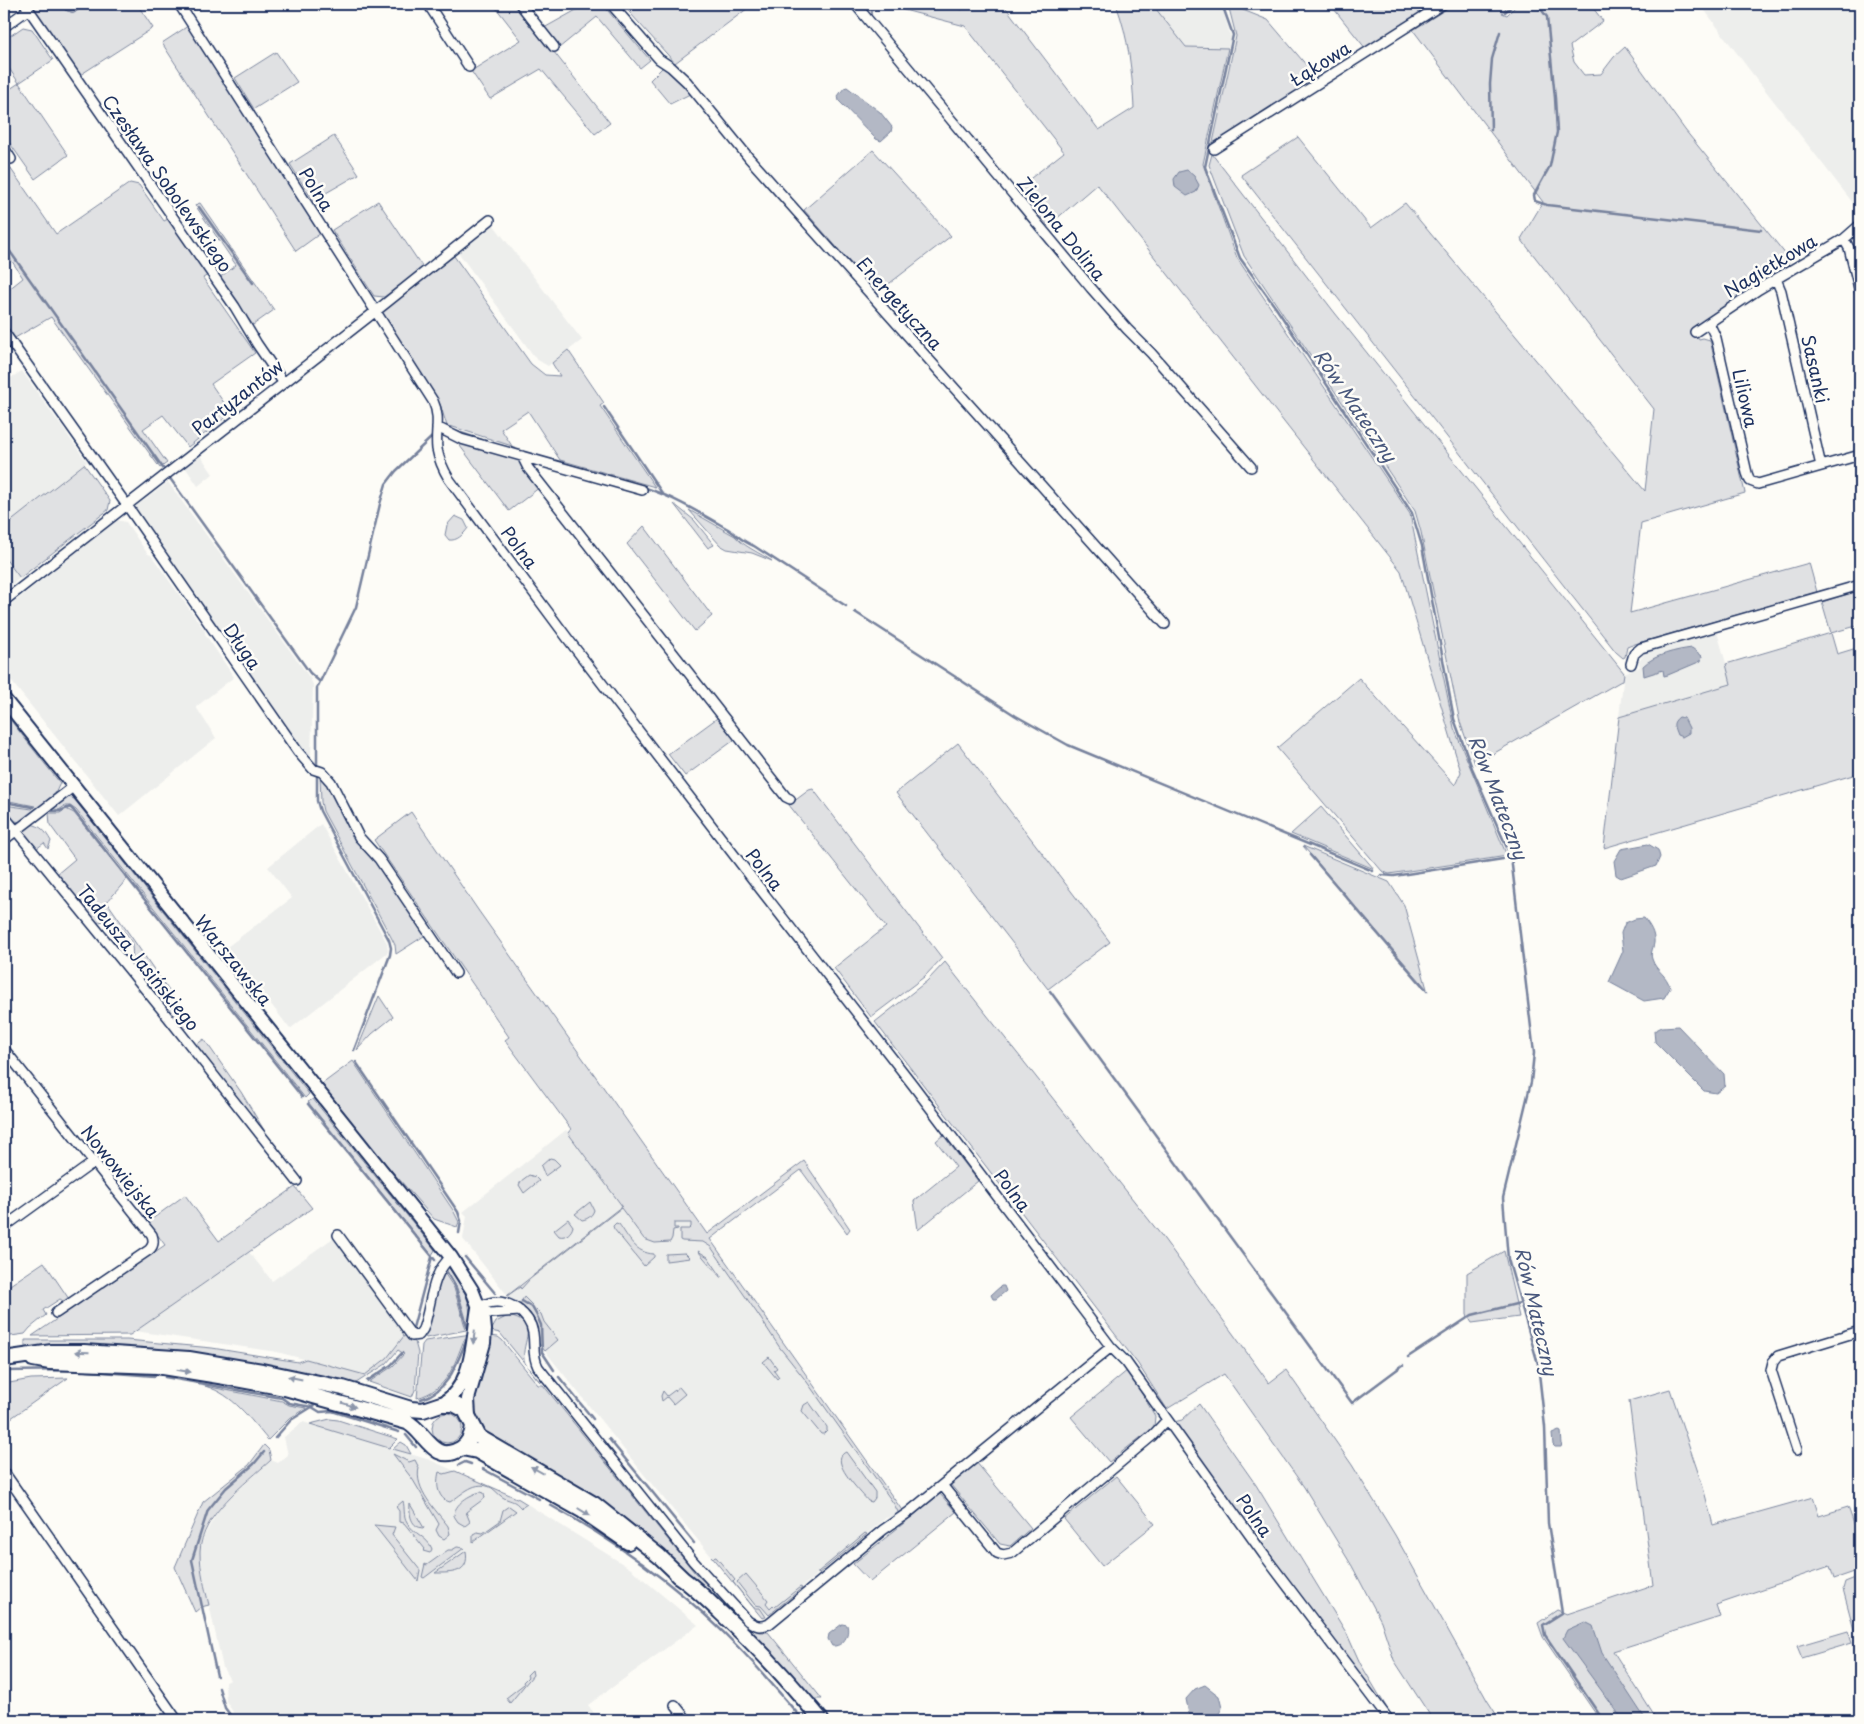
<svg xmlns="http://www.w3.org/2000/svg" width="1864" height="1724" font-family="'Playpen Sans',sans-serif">
<style>
.built{fill:#edeeec}
.green{fill:#e0e1e3;stroke:#7e88a0}
.water{fill:#b3b8c5;stroke:#76819c}
.lines{fill:none;stroke-linecap:round;stroke-linejoin:round}
.stream{stroke:#76819c;stroke-width:2.5}
.street-casing{stroke:#1b2f5e;stroke-width:12}
.secondary-casing{stroke:#1b2f5e;stroke-width:16}
.primary-casing{stroke:#1b2f5e;stroke-width:18}
.street{stroke:#fdfcf7;stroke-width:9}
.secondary{stroke:#fdfcf7;stroke-width:12}
.primary{stroke:#fdfcf7;stroke-width:14}
.oneway{fill:#8c96aa}
.labels{text-anchor:middle;dominant-baseline:central;stroke-width:5;stroke-linejoin:round;paint-order:stroke}
.street-label{font-size:18px;fill:#1b2f5e;stroke:#fdfcf7}
.water-label{font-size:19px;font-style:italic;fill:#49587d;stroke:#fdfcf7}
</style>
<rect width="100%" height="100%" fill="#fdfcf7"/>
<filter id="ink" filterUnits="userSpaceOnUse"><feTurbulence type="fractalNoise" baseFrequency=".02" numOctaves="2"/><feDisplacementMap in="SourceGraphic" scale="10" xChannelSelector="R" yChannelSelector="G"/><feConvolveMatrix kernelMatrix="1 2 1 2 8 2 1 2 1" color-interpolation-filters="sRGB"/></filter>
<g filter="url(#ink)">
<path class="built" d="M1152,4H1221L1231,38L1228,48L1186,47Z
M1700,4H1860V212L1748,68Z
M493,224L582,340L548,366L536,359L458,252Z
M22,371L87,462L4,527V382Z
M200,455L213,474L198,486L185,467Z
M168,482L310,678L313,685L311,759L250,675L251,670L247,664L242,663L134,508Z
M117,520L126,522L145,550L148,554L151,555L205,631V634L234,677L196,707L216,738L119,816L4,672V610Z
M4,557L20,578L4,591Z
M1717,632L1732,684L1619,717L1624,673L1640,667L1639,662L1645,652Z
M321,824L387,943L388,952L290,1029L227,947L292,898L268,867Z
M566,1130L646,1239L688,1208L904,1513L886,1518L764,1618H762L646,1477L537,1341L536,1324L530,1312L520,1304L510,1299L504,1300L508,1296L463,1239L467,1216L463,1212Z
M336,1236L407,1332L387,1358L365,1375L277,1352L135,1331L249,1252L272,1281Z
M303,1422L430,1460L519,1499L631,1569L698,1625L588,1705L599,1720H234L230,1715L233,1712L226,1701L225,1683L230,1680L223,1668L202,1572L200,1550L205,1534L221,1506L271,1460L278,1463L288,1455L284,1437Z"/>
<path class="green" d="M31,4H61L65,10L74,13L87,4H137L153,28L80,75Z
M493,4H516L610,123L595,134L541,69L490,99L471,71L521,40Z
M587,4H602L650,60L640,68L597,17L559,48L544,28Z
M622,4H744L748,8L675,63Z
M860,4H956L961,10L970,4H1003L1099,130L1134,108C1132,71 1129,39 1116,4H1152L1186,47L1228,48L1203,164L1237,258L1410,514L1454,728L1507,856L1389,874L1382,871L1277,748L1359,678L1455,785L1461,772L1401,571L1097,184L1048,226L1017,189L1064,152L965,26L881,4L872,9L871,16Z
M1228,4L1268,20L1319,80L1212,147L1236,36Z
M1330,4H1431L1434,7L1366,49Z
M1454,4H1509L1502,13L1507,15L1518,4H1590L1603,21L1570,46L1574,62L1584,75L1601,74L1614,57L1625,47L1685,130L1791,261L1692,328L1699,339L1703,338L1710,340L1745,493L1641,523L1630,613L1809,563L1817,592L1635,644L1627,647L1625,657L1623,658L1616,652L1241,175L1298,137L1371,228L1405,203L1645,491L1654,409L1521,239L1543,202L1413,30Z
M188,26L321,233L296,251L162,43Z
M23,27L32,29L53,60L19,83L68,155L35,179L4,135V93L19,83L4,61V40Z
M276,52L297,82L254,109L235,78Z
M663,67L668,68L692,93L670,104L650,80Z
M334,136L359,174L319,197L317,207L290,164Z
M873,150L951,236L877,293L804,210Z
M1212,154L1335,313L1624,673L1623,680L1475,764L1460,722L1421,532L1415,511L1244,256L1209,165Z
M6,162L56,234L130,183L139,185L164,221L170,218L208,275L203,278L255,353L211,384L231,413L188,447L163,415L143,429L167,463L160,468L51,317L15,338L4,322V293L23,278L4,249V164Z
M378,201L423,268L384,297L374,296L332,230Z
M200,203L274,310L253,325L219,278L236,265L195,205Z
M454,256L531,364L545,375L560,376L552,363L568,350L604,403L600,406L655,487L560,460L528,411L501,429L512,446L453,427L447,426L440,404L381,312Z
M454,438L517,457L540,487L509,511Z
M84,464L110,501L108,510L20,578L4,557V527Z
M674,504L694,520L714,545L708,548Z
M689,510L735,536C743,546 760,553 772,561L752,553L727,549L720,545Z
M455,516L464,520L468,528C463,535 457,541 449,540L445,535L447,525Z
M644,526L712,616L695,631L627,544Z
M1860,590V625L1831,633L1837,654L1860,647V773L1604,848L1619,717L1731,684L1726,664L1831,633L1822,602Z
M4,712L60,783L55,794L20,822L11,820L4,809V805L32,809L35,806L4,800Z
M720,716L737,738L685,776L668,754Z
M958,743L1110,942L1048,989L896,793Z
M320,775L324,777L432,943L424,936L396,954L395,945L391,937L323,811L321,802Z
M813,789L942,958L924,977L871,1017L834,968L886,927L789,805L809,790Z
M69,797L74,799L309,1094L305,1098L76,810L70,806H65L59,810L50,808L64,798Z
M1321,807L1374,869L1291,834Z
M66,809L74,813L127,879L107,902L192,1024L185,1030L149,987L151,984L132,960C135,938 125,930 108,920L95,923L57,874L75,859L50,825L49,813H60Z
M411,812L478,910L707,1234L804,1161L850,1229L847,1233L801,1170L710,1239L904,1513L899,1514L894,1504L807,1382L780,1348L761,1319L711,1247L703,1242L682,1241L680,1240V1229H689L691,1227V1223H674V1228H678V1229L673,1230L672,1238L670,1242L655,1243L644,1239L621,1208L530,1279L521,1289L520,1287L507,1296L622,1206L568,1133L571,1129L505,1040L509,1037L374,840Z
M30,824C42,826 45,831 51,841L48,849L44,843L36,849L25,835L24,830Z
M1303,846L1389,882L1404,905L1427,989Z
M945,962L1161,1235L1269,1383L1286,1370L1352,1465L1395,1535L1487,1700L1500,1720H1433L1394,1660L1381,1621L1352,1566L1304,1487L1224,1374L1167,1409L1138,1364L875,1022L927,981Z
M379,996L393,1017L372,1034L357,1050Z
M204,1039L241,1092L264,1130L261,1129L196,1045Z
M353,1061L453,1210L459,1222L457,1227L434,1219L377,1154L322,1084Z
M313,1099L435,1250L432,1255L308,1102Z
M943,1135L978,1181L918,1230L914,1201L956,1167L936,1141Z
M550,1158L554,1159L560,1165L545,1176L541,1166Z
M529,1175L535,1177L539,1181L524,1193L519,1185L521,1181Z
M295,1187L312,1208L130,1335L32,1336L165,1245L148,1222L185,1195L219,1241Z
M590,1202L594,1210C592,1216 588,1219 582,1220L575,1214Z
M568,1219L573,1226C572,1232 566,1238 559,1236L554,1230Z
M616,1223L619,1224C629,1238 635,1253 654,1254V1257L644,1266L614,1229L613,1226Z
M698,1251L708,1257L721,1276V1278Z
M1504,1251L1519,1317L1472,1323L1467,1315V1273Z
M685,1253L690,1258L666,1261V1254Z
M44,1262L69,1299L65,1302L60,1299L43,1310L46,1315L30,1328L25,1334L4,1337V1289Z
M447,1267L449,1268C464,1289 473,1302 469,1329L457,1288L446,1269Z
M443,1271L454,1288L466,1330L426,1338L425,1336L433,1298Z
M524,1297L541,1314L544,1322L558,1340L545,1351L537,1341C538,1325 533,1313 520,1304Z
M508,1316C541,1323 521,1341 524,1360C526,1367 535,1376 540,1382L500,1333L491,1331L496,1322Z
M471,1334L470,1340H464C453,1367 448,1389 417,1398L422,1345L425,1341Z
M404,1336L412,1338L415,1342L418,1353L415,1390L412,1397L369,1382L393,1366L404,1354L398,1350L386,1364L353,1385C316,1376 279,1366 241,1360C170,1348 98,1344 25,1348V1340H127L212,1348L298,1362L306,1359L365,1375L387,1358Z
M489,1336L498,1337L502,1340L538,1385H543L695,1573L750,1627L759,1632H768L822,1699H813L792,1674L741,1621L682,1569L482,1431L472,1406Z
M769,1357L777,1368L774,1370L779,1377L777,1379L763,1362Z
M1128,1370L1155,1416L1154,1427L1109,1462L1071,1417Z
M68,1378L4,1423V1384L31,1379Z
M205,1386L282,1401L289,1405L306,1408L290,1418L268,1440C249,1418 234,1395 205,1386Z
M679,1387L685,1394L673,1404L667,1397L662,1401L661,1396L663,1391L667,1396Z
M1670,1389L1703,1487L1713,1525L1813,1497L1819,1516L1848,1507L1854,1524L1860,1522V1570L1834,1579L1830,1566L1716,1605L1720,1617L1613,1651L1657,1720H1600L1543,1637L1538,1623L1557,1610L1567,1614L1653,1585L1629,1401Z
M809,1402L827,1427V1431L824,1434H821L802,1411L804,1405Z
M1199,1404L1256,1485L1347,1634L1360,1663L1394,1720L1328,1634L1174,1422L1182,1420Z
M432 1428a15 15 0 1 1 30 0a15 15 0 1 1-30 0Z
M330,1419L338,1420L398,1439L389,1448L310,1424Z
M401,1442L406,1445L411,1454L393,1449Z
M264,1445L269,1450L271,1460C246,1483 201,1515 200,1552C200,1570 205,1588 209,1605L201,1607L195,1612L175,1567L203,1502L249,1465Z
M846,1452L875,1492V1498L872,1502L868,1501C861,1492 827,1460 846,1452Z
M393,1454L409,1462L415,1460L419,1468C414,1489 436,1510 448,1526L450,1534L444,1539L439,1536L436,1530L439,1524L413,1480Z
M976,1462L1031,1528L1010,1546L1000,1544L950,1484Z
M455,1471L519,1499L527,1504L521,1508C514,1500 513,1502 504,1498C500,1496 496,1491 492,1488C475,1479 463,1494 450,1502C437,1499 436,1483 439,1472L444,1474Z
M1116,1476L1155,1524L1102,1566L1064,1519Z
M481,1492L484,1493L485,1498L466,1512L470,1522L465,1526L458,1522L454,1516C454,1504 470,1494 481,1492Z
M940,1494L956,1512L870,1582L853,1564Z
M403,1501C405,1508 403,1516 407,1522C413,1534 428,1537 432,1549L430,1553L423,1551L425,1549L404,1523L399,1522V1511L396,1507Z
M410,1504L424,1528C411,1528 409,1514 410,1504Z
M509,1506L516,1511L473,1542V1534L477,1532L483,1533L500,1521L503,1510Z
M374,1525L395,1527L392,1535L420,1570L418,1581Z
M865,1533L867,1534L818,1574V1572Z
M457,1547L464,1548L424,1578L422,1577L425,1564L427,1565L448,1550H452Z
M466,1551C470,1574 451,1573 435,1573Z
M711,1556L713,1558L716,1557L735,1580L733,1582L754,1608H760L766,1617L762,1618Z
M746,1574L768,1600L766,1603L770,1608L773,1605L775,1607L800,1587L802,1588L769,1615L761,1606L755,1605L737,1582Z
M1860,1576V1632L1854,1630L1843,1589L1845,1582Z
M1848,1631L1852,1643L1802,1658L1797,1646Z
M532,1670L533,1675L510,1703L506,1698L524,1684L523,1682L528,1677L527,1675Z"/>
<path class="water" d="M61,4H87L74,13L65,10Z
M847,87L880,112L892,127L891,132L881,141L876,139L839,101L838,96L844,88Z
M1187,170L1194,176L1199,185L1196,192L1187,196L1175,187L1174,179L1179,172Z
M1692,648L1702,656L1701,661L1668,675L1664,676L1663,670L1644,676L1643,666C1654,655 1676,650 1692,648Z
M1679,717L1684,718L1689,728V733L1682,737L1677,735C1674,727 1671,723 1679,717Z
M1648,844L1658,850L1660,857L1656,866L1621,878L1616,875L1614,861L1621,849Z
M1644,918C1650,926 1655,933 1654,943C1653,949 1650,953 1652,959C1656,972 1667,974 1670,988L1664,998L1644,1001L1609,982L1623,951L1621,933L1625,923L1635,919Z
M1678,1026L1724,1074L1725,1086L1716,1093L1704,1091L1655,1042L1654,1031L1662,1027Z
M1001,1286H1004L1006,1291L996,1299H993L991,1295Z
M1559,1431L1561,1432L1562,1444L1561,1447H1555L1553,1445L1552,1434Z
M1585,1622L1593,1626L1602,1653L1646,1720H1623L1563,1638L1567,1630Z
M842,1624L847,1625C850,1635 843,1647 832,1646L828,1639L829,1634Z
M1205,1685L1219,1696L1222,1708C1216,1721 1209,1720 1196,1720L1189,1714L1186,1699L1195,1689Z"/>
<g class="lines">
<path class="stream" d="M1222,4L1233,35L1205,167L1240,258L1276,308L1412,513L1422,546L1454,719L1472,768L1511,857L1534,1053L1531,1082L1503,1198L1508,1259L1538,1364L1545,1427L1548,1523L1562,1613L1543,1625L1545,1635L1603,1720
M1537,4L1547,17L1555,98L1557,132L1550,166L1534,195L1535,201L1547,205L1761,230
M1505,12L1514,4
M1491,130L1490,84L1492,59L1500,32
M199,207L253,283
M4,243L163,468
M604,407L662,493
M452,430L491,443
M169,477L310,673L319,681
M643,487C674,497 700,513 728,529C737,535 743,542 754,546L846,606
M855,612L1016,716L1068,745L1373,871
M317,764V688L356,607L380,504L386,484L396,471L433,436
M317,774V801L320,811L389,940L391,948L390,955L354,1050
M4,802L33,807
M52,811H60L70,807L74,811L302,1097
M1310,855L1427,991
M1381,875L1394,876L1503,859
M1050,991L1352,1403L1403,1365
M356,1062L458,1212L461,1221L459,1233
M308,1104L435,1260
M465,1257L495,1293
M447,1273L455,1286L467,1327
M522,1301L532,1307L537,1316L541,1325L542,1352L554,1370
M413,1328L432,1257
M1408,1357L1472,1315L1520,1303
M4,1371L75,1370L155,1376
M165,1377L282,1398L289,1403L312,1407L320,1412L332,1411L399,1432
M559,1377L593,1419
M367,1381L391,1365L402,1353
M421,1399C448,1391 456,1366 466,1341
M406,1435L416,1447
M275,1438L291,1420L315,1405
M609,1439L694,1543
M459,1465L465,1462L471,1464
M483,1469L539,1499
M550,1505C621,1544 687,1593 743,1652C764,1674 783,1697 803,1720
M217,1676L192,1560L208,1510L226,1488L254,1464L264,1452
M219,1688L225,1708L234,1720"/>
<g class="street-casing">
<path id="street" d="M25,4L235,307L257,344L283,382
M179,4L433,401C441,418 435,431 437,449C439,460 443,469 449,479L568,639L751,877L913,1085L1111,1347L1126,1362L1264,1555L1389,1720
M428,4L469,67
M520,4L554,47
M611,4L659,59L671,67L687,82L749,158L798,213L1165,624
M855,4L1091,288L1127,329L1151,353L1251,467
M4,27L29,9
M4,148L11,159
M1214,149L1443,4
M1844,239L1849,248L1860,292
M1776,279L1781,291L1821,466
M1709,323L1716,338L1747,473L1750,481L1758,484L1860,455
M4,332L126,504L298,752L313,769L322,772L331,782L359,837L379,859L456,973
M1695,332L1759,289L1844,239L1860,225
M437,427L461,439L642,490
M522,456L528,468L786,797L790,799
M4,601L376,311L490,220
M1631,664L1634,654L1641,648L1860,585
M4,816L167,1016L297,1181
M4,840L73,787
M4,1049L152,1235C154,1241 154,1246 149,1250L56,1313
M4,1227L94,1162
M338,1235L412,1336L419,1335L423,1329C432,1305 430,1275 451,1257
M478,1308C482,1306 485,1304 489,1303C508,1298 530,1314 533,1333C535,1346 532,1355 538,1367L693,1561L748,1621C756,1626 760,1628 769,1624L883,1530L909,1512L1111,1347
M479,1308L490,1313L520,1311
M1797,1450L1771,1370L1773,1362L1778,1356L1860,1331
M4,1472L177,1720
M942,1485L997,1553L1003,1555L1012,1553L1152,1436L1167,1420
M675,1705L687,1720"/>
</g>
<g class="secondary-casing">
<path id="secondary" d="M4,699L451,1257L472,1290L484,1320L485,1330L484,1343L468,1399L469,1416
M441,1404C474,1386 472,1340 478,1308"/>
</g>
<g class="primary-casing">
<path id="primary" d="M4,1359L52,1352H84L189,1359L262,1371L343,1388L411,1409L423,1410L441,1404H454L465,1410L479,1437L594,1504L659,1556L683,1579
M33,1359L50,1362L157,1366L225,1377L285,1388L407,1422C425,1431 434,1465 460,1449C469,1444 472,1436 473,1426
M462,1448L477,1451L583,1511L628,1542
M677,1575C693,1585 707,1600 721,1613C757,1646 790,1682 821,1720"/>
</g>
<use href="#street" class="street"/>
<use href="#secondary" class="secondary"/>
<use href="#primary" class="primary"/>
</g>
<defs><path id="oneway-solid" d="M-6-.8H1V-3.2L6.5 0L1 3.2V.8H-6Z" transform="scale(1.25)"/></defs>
<g class="oneway">
<use href="#oneway-solid" transform="translate(474 1337) rotate(97)"/>
<use href="#oneway-solid" transform="translate(82 1352) rotate(-179)"/>
<use href="#oneway-solid" transform="translate(184 1371) rotate(9)"/>
<use href="#oneway-solid" transform="translate(295 1378) rotate(-168)"/>
<use href="#oneway-solid" transform="translate(349 1405) rotate(17)"/>
<use href="#oneway-solid" transform="translate(537 1470) rotate(-151)"/>
<use href="#oneway-solid" transform="translate(584 1512) rotate(32)"/>
</g>
</g>
<g class="labels">
<g class="street-label">
<text transform="translate(1320 63) rotate(-32)">Łąkowa</text>
<text transform="translate(168 183) rotate(55)">Czesława Sobolewskiego</text>
<text transform="translate(317 189) rotate(58)">Polna</text>
<text transform="translate(1062 228) rotate(51)">Zielona Dolina</text>
<text transform="translate(1770 265) rotate(-31)">Nagietkowa</text>
<text transform="translate(900 303) rotate(48)">Energetyczna</text>
<text transform="translate(1816 369) rotate(77)">Sasanki</text>
<text transform="translate(237 397) rotate(-38)">Partyzantów</text>
<text transform="translate(1746 398) rotate(77)">Liliowa</text>
<text transform="translate(520 547) rotate(53)">Polna</text>
<text transform="translate(243 646) rotate(56)">Długa</text>
<text transform="translate(765 869) rotate(52)">Polna</text>
<text transform="translate(139 957) rotate(51)">Tadeusza Jasińskiego</text>
<text transform="translate(234 960) rotate(51)">Warszawska</text>
<text transform="translate(121 1171) rotate(51)">Nowowiejska</text>
<text transform="translate(1013 1190) rotate(53)">Polna</text>
<text transform="translate(1255 1515) rotate(55)">Polna</text>
</g>
<g class="water-label">
<text transform="translate(1356 405) rotate(56)">Rów Mateczny</text>
<text transform="translate(1499 797) rotate(69)">Rów Mateczny</text>
<text transform="translate(1537 1311) rotate(77)">Rów Mateczny</text>
</g>
</g>
<rect width="1864" height="1724" fill="none" stroke="#fdfcf7" stroke-width="20"/>
<rect x="10" y="10" width="1844" height="1704" fill="none" stroke="#1b2f5e" stroke-width="2" filter="url(#ink)"/>
</svg>
